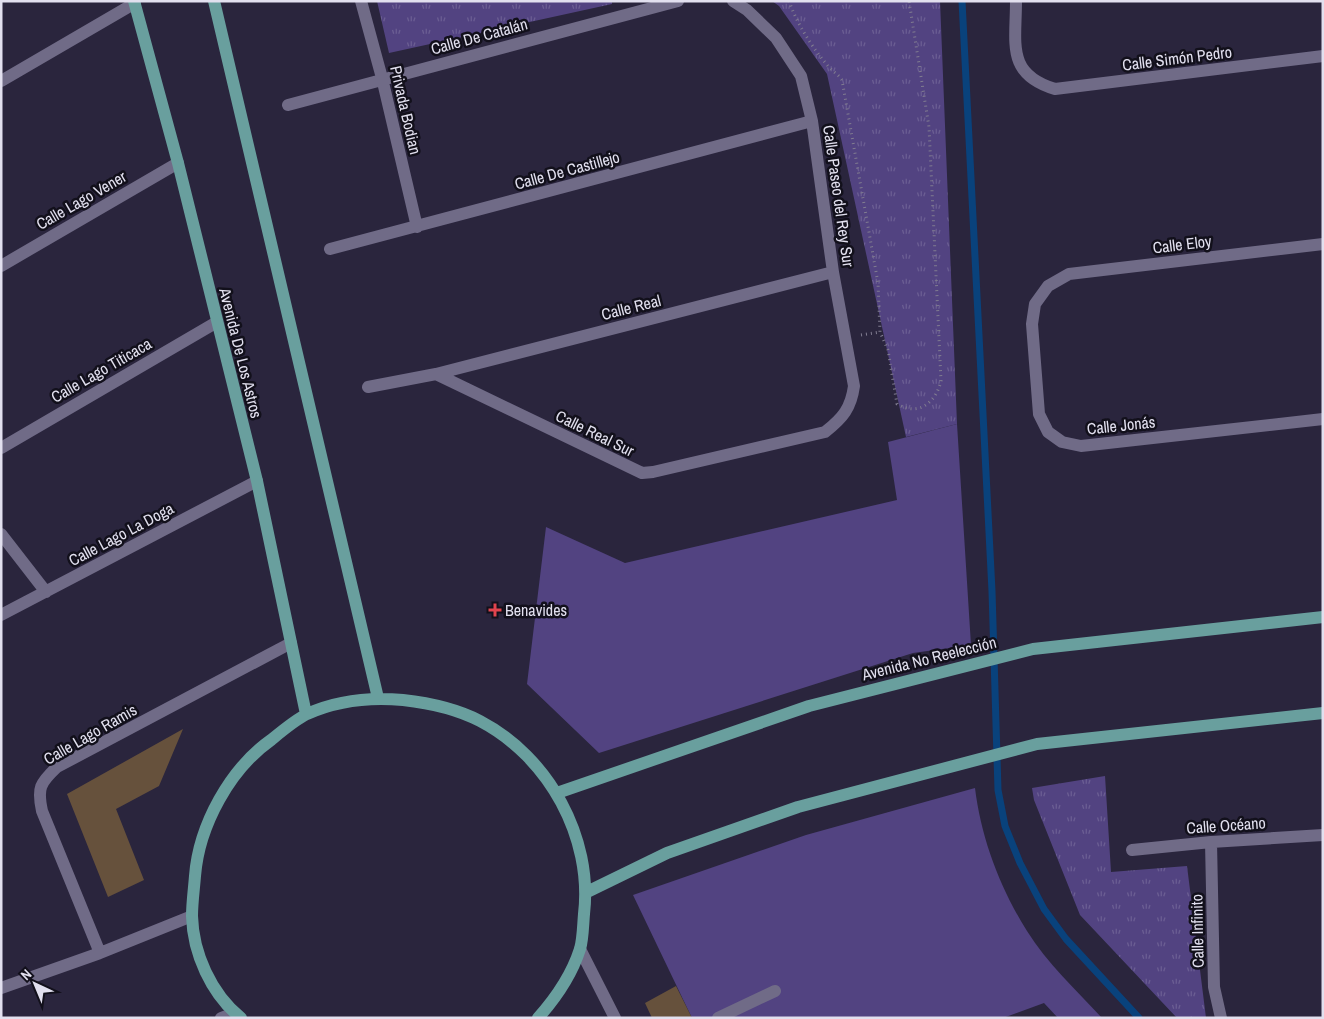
<svg xmlns="http://www.w3.org/2000/svg" width="1324" height="1019" font-family="'Archivo Narrow',sans-serif">
<style>
.grass{fill:#524381}
.park{fill:url(#park-tufts)}
.lines{fill:none;stroke-linecap:round;stroke-linejoin:round}
.stream{stroke:#09427c;stroke-width:7}
.building{fill:#66513c}
.path{stroke:#807c90;stroke-width:3;stroke-dasharray:1 4;stroke-linecap:butt}
.minor{stroke:#706b87;stroke-width:12}
.major{stroke:#699f9e;stroke-width:12}
.health-dot{fill:#e0444e;stroke:#12101b;stroke-width:2}
.labels{text-anchor:middle;dominant-baseline:central;stroke-width:5;stroke-linejoin:round;paint-order:stroke}
.street-label{font-size:16px;fill:#e2e0ef;stroke:#12101b}
.poi-label{font-size:16px;fill:#e2e0ef;stroke:#12101b;text-anchor:start}
</style>
<defs>
<pattern id="park-tufts" width="24" height="20" patternUnits="userSpaceOnUse" patternTransform="scale(1.25)"><rect width="24" height="20" fill="#524381"/><path d="M3 7l-1-3M5 7V3M7 7l1-3M15 17l-1-3M17 17v-4M19 17l1-3" fill="none" stroke="#6b5e93"/></pattern>
</defs>
<rect width="100%" height="100%" fill="#2a253d"/>
<path class="grass" d="M957,424L971,645L913,653L599,753L527,684L546,527L625,563L897,500L888,442Z
M975,788C981,838 1000,888 1027,931C1047,963 1076,990 1102,1018H1058L1044,1003L1003,1018H692L633,895L806,835Z"/>
<path class="park" d="M377,1H612V4L389,53Z
M772,1H940L957,424L906,437L827,74L779,6Z
M1105,776L1111,872L1187,866L1206,1018H1177L1080,915L1034,800L1032,788Z"/>
<g class="lines">
<path class="stream" d="M962,1L992,591L998,790L1005,826L1020,863L1044,909L1066,939L1139,1018"/>
</g>
<path class="building" d="M183,729L159,786L116,809L144,880L108,897L67,794Z
M676,986L692,1018H652L645,1003Z"/>
<g class="lines">
<path class="path" d="M789,1C797,24 812,47 828,66C833,72 838,74 842,80L878,283L880,332L888,350L897,404C919,417 936,402 941,381L929,127L909,1
M861,335L880,332"/>
<path class="minor" d="M361,1L382,78L417,227
M1016,1C1016,44 1006,74 1055,89L1323,56
M1,81L135,3
M288,105L678,1
M1323,244L1069,274L1048,286L1035,304L1032,324L1039,414L1048,432L1062,442L1081,446L1323,419
M330,249L812,121
M1,266L178,163
M436,374L642,473L653,472L825,432C843,418 851,408 854,386L833,272L812,121L801,76L776,38L747,10L733,1
M368,387L436,374L833,272
M1,448L217,322
M1,534L46,592
M1,615L257,481
M1211,842L1214,987L1221,1018
M1132,850L1211,842L1323,835
M580,949L615,1018
M100,953L42,811C37,788 40,783 57,767L291,643
M1,988L100,953L192,916
M221,1018L234,1013
M718,1018L775,991"/>
<path class="major" d="M134,1L178,163L257,481L306,714
M214,1L378,698
M557,793L809,706L1033,649L1323,617
M587,892L667,853L798,807L1037,744L1323,713
M241,1018C211,994 193,953 192,916C192,903 194,889 195,876C199,825 230,769 271,740C282,731 295,720 307,714C338,700 371,697 403,700C430,703 457,709 480,721C549,757 593,838 584,914C583,925 583,939 580,949C572,974 555,999 538,1018"/>
</g>
<path class="health-dot" d="M492.5 602.5h5v5h5v5h-5v5h-5v-5h-5v-5h5z"/>
<g class="labels">
<g class="street-label">
<text transform="translate(479 36) rotate(-15)">Calle De Catalán</text>
<text transform="translate(1177 58) rotate(-7)">Calle Simón Pedro</text>
<text transform="translate(406 110) rotate(77)">Privada Bodian</text>
<text transform="translate(567 170) rotate(-15)">Calle De Castillejo</text>
<text transform="translate(839 196) rotate(82)">Calle Paseo del Rey Sur</text>
<text transform="translate(81 200) rotate(-30)">Calle Lago Vener</text>
<text transform="translate(1182 244) rotate(-7)">Calle Eloy</text>
<text transform="translate(631 307) rotate(-14)">Calle Real</text>
<text transform="translate(241 353) rotate(76)">Avenida De Los Astros</text>
<text transform="translate(101 370) rotate(-30)">Calle Lago Titicaca</text>
<text transform="translate(1121 425) rotate(-6)">Calle Jonás</text>
<text transform="translate(595 433) rotate(26)">Calle Real Sur</text>
<text transform="translate(121 534) rotate(-28)">Calle Lago La Doga</text>
<text transform="translate(929 658) rotate(-14)">Avenida No Reelección</text>
<text transform="translate(90 734) rotate(-30)">Calle Lago Ramis</text>
<text transform="translate(1226 825) rotate(-4)">Calle Océano</text>
<text transform="translate(1197 931) rotate(-91)">Calle Infinito</text>
</g>
<g class="poi-label">
<text x="505" y="610">Benavides</text>
</g>
</g>
<rect width="1324" height="1019" fill="none" stroke="#e2e0ef" stroke-width="5"/>
<g transform="translate(35 984) rotate(316)" stroke="#12101b" stroke-width="4" paint-order="stroke">
<path d="M0-4L9 19L0 12L-9 19Z" fill="#e2e0ef"/>
<text y="-8" font-size="14" font-weight="bold" text-anchor="middle" fill="#e2e0ef">N</text>
</g>
</svg>
